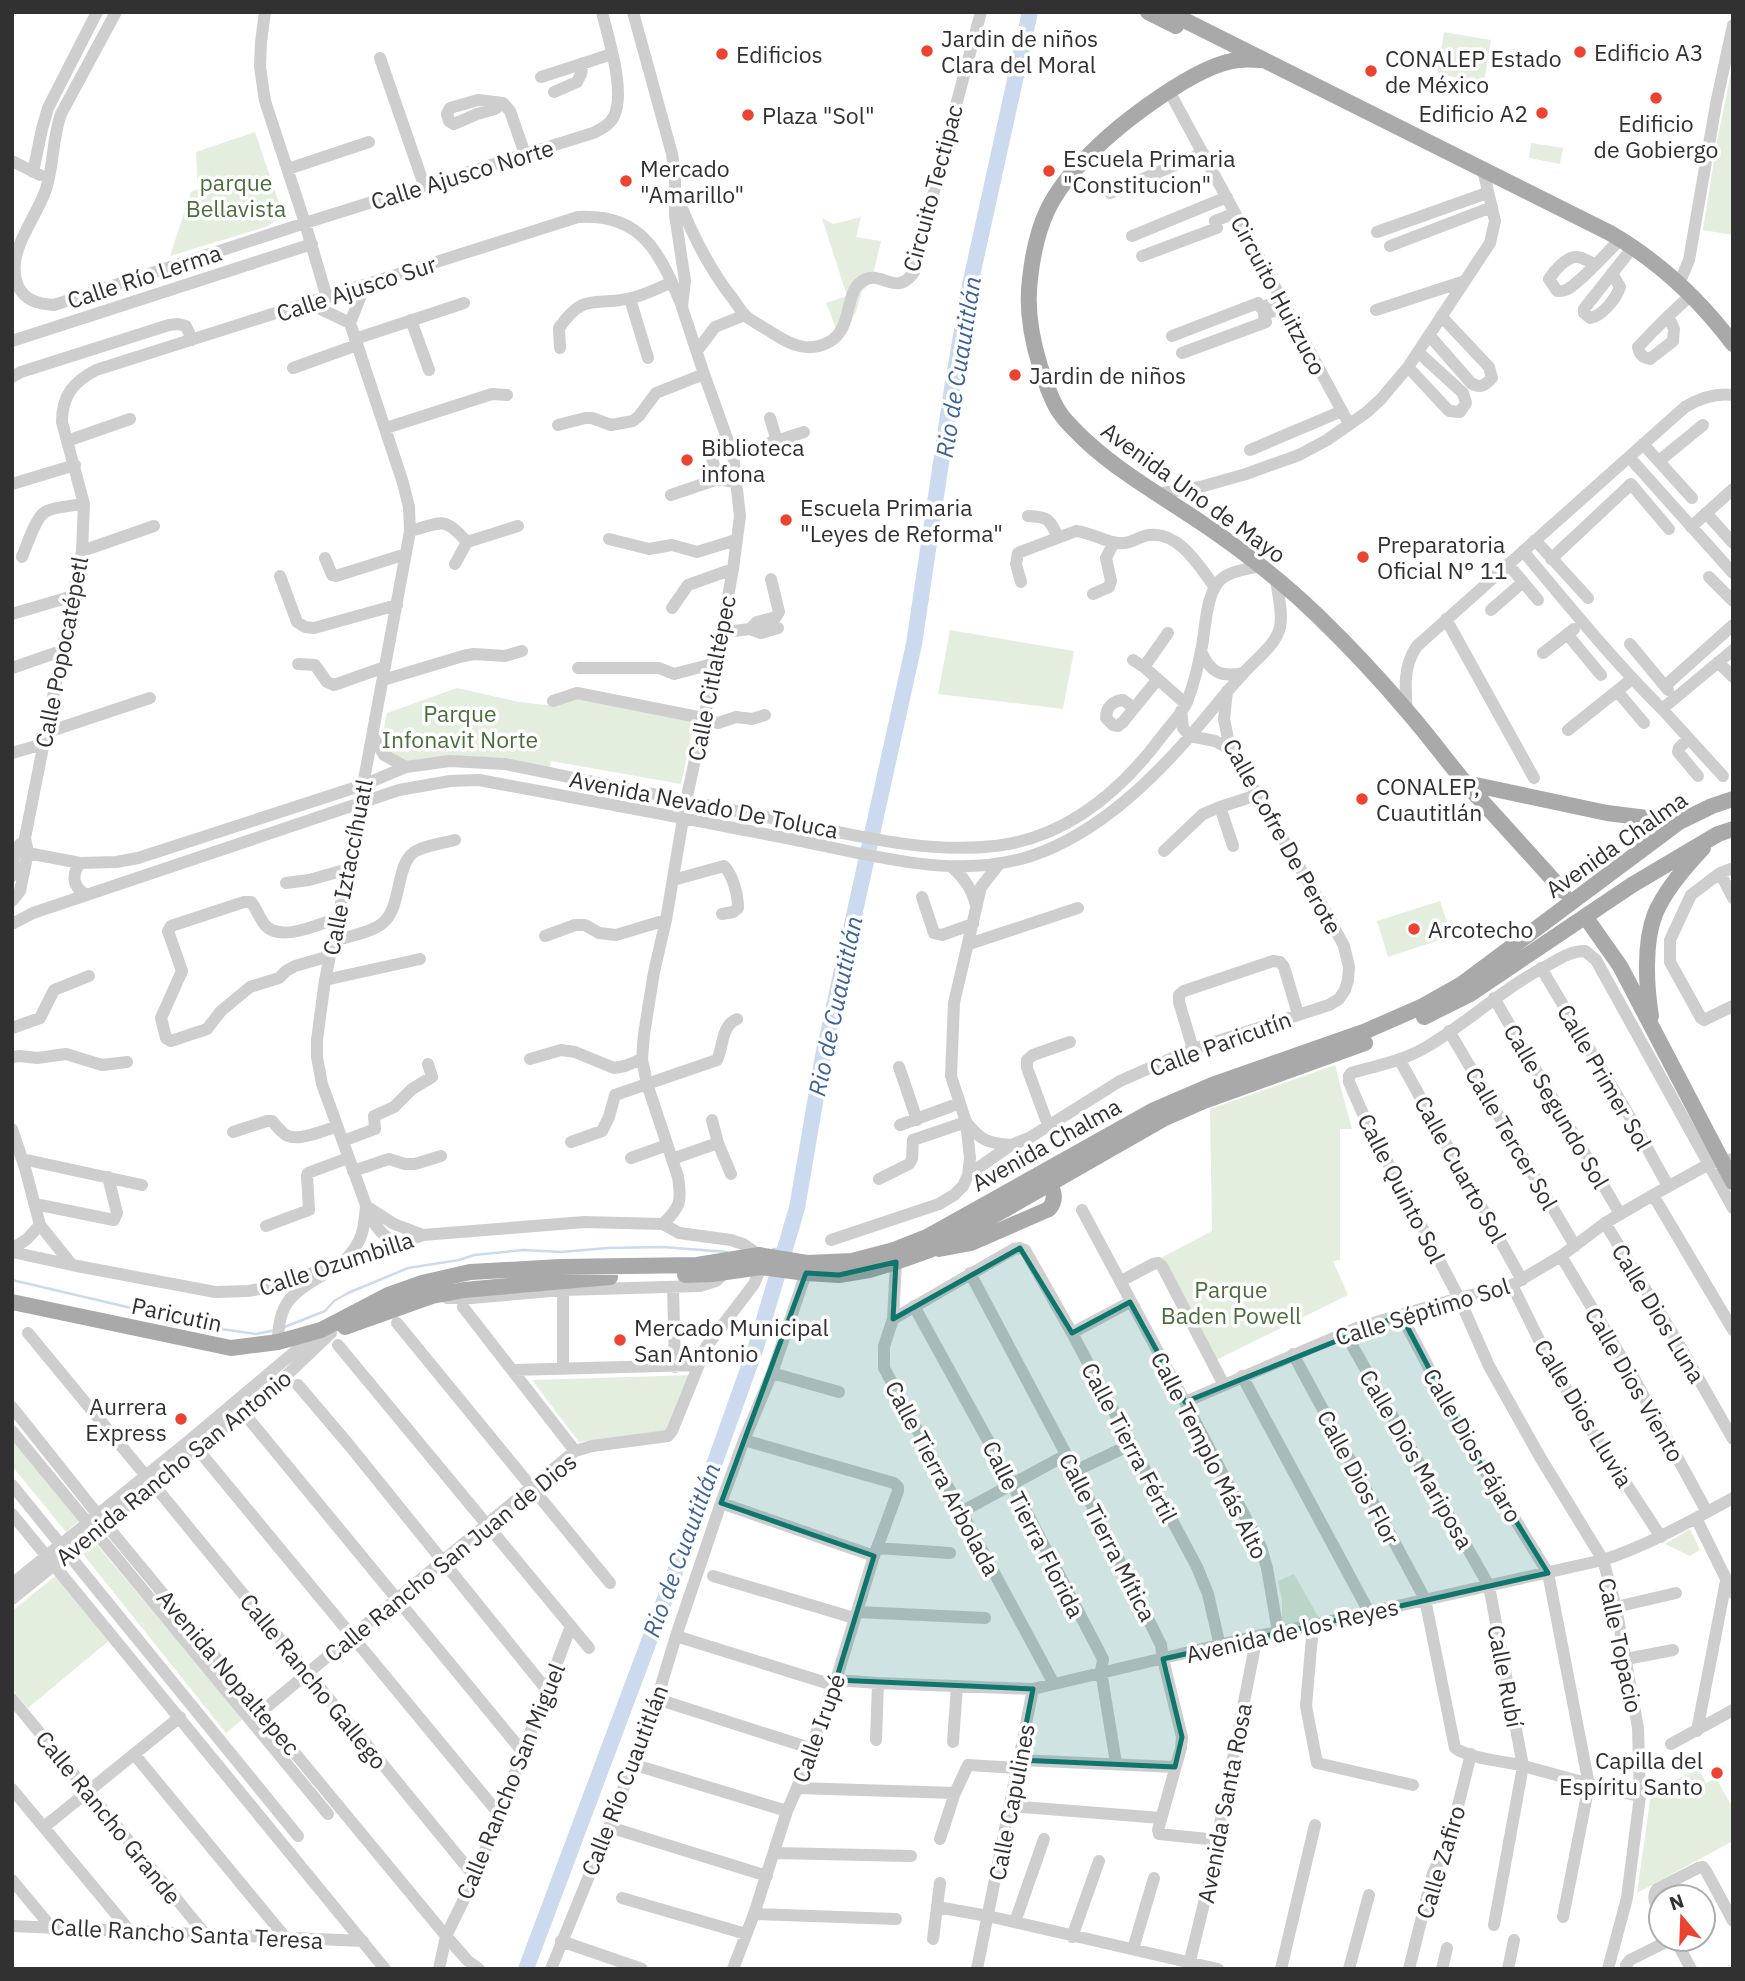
<svg xmlns="http://www.w3.org/2000/svg" width="1745" height="1981" font-family="'IBM Plex Sans',sans-serif">
<style>
.green{fill:#e4eedf}
.lines{fill:none;stroke-linecap:round;stroke-linejoin:round}
.stream{stroke:#cbdaee;stroke-width:2.5}
.river{stroke:#cbdaee;stroke-width:16}
.minor{stroke:#cecece;stroke-width:12}
.major{stroke:#a9a9a9;stroke-width:16}
.marked{fill:#0f766e;fill-opacity:0.2;stroke:#0f766e;stroke-width:5;stroke-linejoin:round}
.poi-dot{fill:#eb4330;stroke:#fff;stroke-width:2.5}
.labels{text-anchor:middle;dominant-baseline:central;stroke-width:7;stroke-linejoin:round;paint-order:stroke}
.poi-label{font-size:23px;fill:#313131;stroke:#fff;text-anchor:start}
.street-label{font-size:23px;fill:#313131;stroke:#fff}
.park-label{font-size:23px;fill:#4b6f3c;stroke:#fff}
.water-label{font-size:24px;font-style:italic;fill:#3b6397;stroke:#fff}
</style>
<rect width="100%" height="100%" fill="#fff"/>
<path class="green" d="M1444,32L1491,40L1484,82L1437,74Z
M1733,63V235L1703,230L1717,141Z
M255,132L281,209L278,219L268,226L170,256L191,192L198,189L196,152Z
M1531,143L1563,148L1560,164L1529,158Z
M861,217L856,237L881,241L871,283L862,291L856,312L839,336L826,303L847,296L822,218L833,224Z
M950,630L1074,651L1063,709L938,694Z
M457,688L519,702L556,706L560,696L695,718L681,784L551,761L549,772L446,763L403,772L380,747L387,713Z
M1440,901L1452,936L1388,957L1377,921Z
M1335,1065L1352,1129H1340V1260L1333,1261L1348,1295L1212,1362L1157,1260L1212,1231L1210,1109Z
M693,1375L667,1431L579,1442L532,1380Z
M12,1440L79,1521L66,1532L12,1466Z
M1690,1529L1700,1550L1690,1556L1665,1544Z
M97,1545L243,1719L226,1733L83,1554Z
M59,1573L112,1638L28,1708L12,1689V1611Z
M1294,1574L1320,1620L1282,1628V1600L1278,1581Z
M1698,1768L1706,1783L1716,1778L1730,1803L1733,1802V1841L1637,1893L1651,1793Z"/>
<g class="lines">
<path class="stream" d="M773,1249H785
M12,1280L221,1329L256,1334L276,1330
M282,1328L325,1311L334,1301L348,1293L408,1268L459,1260L474,1255L524,1250L561,1252L608,1248L663,1247L727,1252"/>
<path class="river" d="M526,1969L690,1532L756,1347L797,1208L823,1056L914,644L953,382L970,285L1030,12"/>
<path class="minor" d="M116,12L61,114C52,139 54,165 46,189C36,220 4,253 18,286C25,301 39,304 54,305L305,223L593,133C601,129 610,125 614,116C626,91 608,38 602,12
M265,12L261,42L260,67L265,101L305,223L327,298
M633,12L672,154L675,174V215L685,281L682,307L704,374L733,455L740,516L733,569L716,663L686,801L666,920L654,972L644,1034L642,1059L647,1084L678,1177C682,1203 680,1207 663,1224
M380,58L424,185
M541,77L612,54
M1169,91L1349,424
M554,92L577,82L581,74L583,63
M503,103L495,109L477,114L454,124L449,121L447,114L450,108L478,100L503,103L510,111L525,154
M12,161L40,175
M288,169L369,142
M33,172L42,129L48,108L97,12
M1110,193L1203,153
M677,196C691,232 707,265 730,295C736,302 740,311 747,317C755,323 765,328 774,334C791,345 809,353 829,342C853,329 844,295 861,282C881,267 895,299 914,272L947,139L981,12
M1377,232L1487,193
M1132,236L1227,197
M1390,246L1492,207
M1142,256L1217,228L1215,221L1235,213
M1594,264C1590,262 1582,257 1577,257C1567,256 1554,271 1549,279L1557,291C1563,291 1562,292 1568,289C1584,279 1606,253 1621,239
M1612,273L1620,287C1616,299 1602,316 1590,318L1584,313V309L1633,247
M1679,284L1689,260L1716,104L1733,25
M365,285L350,323L403,483L409,507L410,531L363,785L362,803L325,980L317,1040V1057L322,1084L371,1219L381,1232L395,1244
M630,299L648,358
M310,304L350,323
M1376,310L1465,281
M1668,316L1674,329L1673,341L1650,359C1643,358 1639,354 1638,347C1655,329 1672,312 1690,296
M411,320L429,370
M1429,335L1471,383C1481,389 1485,385 1492,378L1489,367L1441,316
M1172,336L1258,303L1261,308L1281,299
M355,339L464,303
M12,341L312,244
M560,348L559,328C585,291 595,307 631,298C645,295 659,288 672,282
M697,351L715,327L745,315
M1182,353L1266,322L1264,315L1278,309
M1408,367L1449,411L1460,412L1466,403L1463,393L1418,352
M293,368L357,345
M12,377L21,372L169,325L178,324L186,326L192,340
M770,418L777,441
M558,425L585,418H592L611,425L633,421L639,416L656,393L704,374
M386,428L492,394L507,395
M67,441L130,419
M1643,444L1692,498
M709,448L718,479
M1250,450L1342,411
M733,455L804,432
M1629,457L1733,573
M1659,461L1703,425
M12,484L75,465
M1156,494L1200,487L1246,474L1299,455L1327,440L1367,412L1381,399L1408,367L1490,243L1495,221L1483,170
M671,495L718,479L737,483
M1706,513L1733,543
M1028,516C1049,517 1049,519 1058,537
M1691,527L1733,489
M410,531C442,523 443,515 467,542L518,526
M609,539L649,549L672,545L697,552L736,540
M1535,540L1588,598
M82,551L154,526
M1523,551C1568,605 1612,659 1662,709L1733,650
M22,557C27,546 35,518 45,512C55,506 72,506 84,504
M325,558L332,575L336,576L406,554
M1551,559L1631,484L1669,529
M455,564L467,542
M1508,564L1538,600
M280,576L297,622L305,627L314,628L397,605
M1709,577L1733,601
M1021,582L1016,564L1018,553L1076,531C1091,532 1110,545 1123,543C1132,543 1140,536 1149,535C1179,531 1199,566 1214,586
M1093,594L1109,587L1111,581L1106,558L1114,542
M672,608L688,585L733,569
M1491,610L1523,582
M12,614L73,596
M1446,619L1534,778
M722,629L734,631L750,629L757,622L776,617L779,612L771,579
M750,629L761,633L778,628
M1567,634L1601,675
M1630,644L1668,690
M1201,651C1210,672 1220,678 1243,673
M1543,653L1574,629
M1133,660L1144,667L1186,704
M1718,662L1733,677
M298,664L315,665L327,682L334,685L385,667
M1144,667L1168,633
M12,668L61,651
M578,668H659L674,674L716,663
M383,680L463,656L474,654L505,656L522,651
M1665,686L1733,625
M1617,691L1644,723
M553,701L577,693L703,718L718,723L736,717L752,719L765,715
M1134,708L1123,700C1113,701 1106,707 1106,718L1113,725L1118,726L1123,722L1157,680
M1662,709L1723,776
M1181,711L1183,728L1190,736L1215,741L1230,749
M1407,711C1405,688 1403,666 1417,646L1685,407C1700,398 1715,393 1733,395
M1568,730L1632,679
M45,733L150,698
M373,736L384,755L406,767
M1688,739L1679,748L1678,752L1698,776
M12,753L43,744
M1220,807L1233,846
M12,850L80,863L116,862L138,858L363,785L406,767L450,761L505,764C598,783 692,802 786,821C854,835 925,854 995,846C1066,838 1121,791 1162,736C1170,725 1182,714 1187,702C1193,686 1198,667 1201,651C1206,630 1205,589 1224,577C1234,570 1248,569 1260,566
M1164,851L1203,814L1220,807L1257,795
M80,863C71,876 73,887 86,895
M952,867C965,879 971,888 976,905
M1733,868L1720,873L1691,895L1670,940V962L1701,1018L1704,1020L1733,1006
M1720,873L1733,898
M12,876L15,850L20,844
M673,880L724,866C733,875 738,895 738,908L733,912L722,914
M286,883L309,880L348,869
M922,897L934,933L942,935L973,924
M12,901L20,891L28,852L25,838L82,551L84,504L62,422C62,396 73,382 96,370L578,217C643,213 660,254 682,306
M12,924L33,913L399,790L450,781L479,780C564,796 649,811 734,828C770,835 807,842 843,850C905,863 969,876 1031,856C1101,833 1161,772 1207,716C1218,702 1229,689 1241,676C1253,661 1276,646 1280,627C1283,612 1278,595 1276,580
M545,936L575,925H585L599,933L616,935L666,920
M333,941C347,937 374,932 384,922C403,904 395,859 418,850C429,845 443,843 455,840
M969,944L1078,908
M330,956L295,966L286,971L279,978L250,987L221,1011L207,1029L171,1041L166,1038L161,1018L182,971L168,931L171,926L244,902H251C257,909 259,918 265,925C280,943 319,924 338,918
M1541,968L1630,1117L1668,1186
M325,980L420,959
M1494,998L1620,1214
M12,1028L40,1018L54,990L89,976
M1449,1031L1575,1246
M1193,1049L1179,1002V995L1184,991L1273,961L1280,962L1284,967L1298,1014
M12,1057L20,1056L37,1058L66,1054L102,1065L127,1062
M530,1059L561,1050L575,1052L614,1068L625,1066L642,1059
M1399,1059L1522,1280
M899,1067L917,1120
M712,1120L718,1143L731,1174
M966,1122C981,1141 988,1143 1011,1145
M900,1125L960,1103
M1048,1125L1027,1068V1060L1033,1055L1070,1042
M12,1129L25,1168L40,1225L72,1265
M233,1132L267,1121H272C277,1126 281,1133 288,1136C299,1141 326,1130 337,1126
M343,1141L375,1129L374,1116L394,1107L412,1089L432,1077L428,1064
M571,1142L602,1131L609,1117L615,1095L717,1060C724,1045 721,1026 737,1019
M631,1158L667,1145
M22,1159L142,1185
M672,1159L718,1143
M353,1171L389,1159L405,1164H415L441,1156
M968,1175L970,1158L966,1122L951,1076L954,1003L981,887L999,864
M879,1179L909,1164L912,1159L913,1140L966,1122
M1653,1195L1733,1330
M35,1204L114,1220L117,1213L108,1177
M1082,1210L1185,1402L1261,1547L1267,1568L1278,1632
M1605,1223L1677,1341L1733,1439
M266,1226L309,1210L307,1176L308,1173L348,1158
M831,1240L939,1204L954,1195L963,1186L968,1175L1011,1145L1029,1138L1120,1081L1193,1049L1329,1005L1339,999L1345,990L1348,980L1349,967L1344,946L1323,907L1230,749L1224,719L1227,691
M12,1249L27,1239L40,1225
M12,1252L72,1265L215,1292L248,1291L272,1287L423,1235L584,1222L663,1224L679,1233L731,1240L743,1244L759,1255
M1561,1256L1631,1373L1707,1512
M346,1259C363,1241 364,1229 366,1206L394,1224L423,1235
M896,1262L893,1319L884,1346V1368L1054,1684
M970,1273L1075,1471L1161,1645L1163,1659L1182,1737L1181,1748L1158,1830L1159,1834L1217,1840
M1121,1281L1153,1264L1158,1263L1162,1266L1224,1385
M1512,1285L1544,1350L1581,1415L1661,1537
M673,1287L675,1367
M563,1290V1369
M447,1298H471L563,1290L700,1286L716,1281L727,1271
M914,1306L1012,1484L1103,1659L1101,1671L1116,1763
M463,1307L575,1451
M1401,1315L1471,1448L1548,1573L1589,1785L1563,1917
M893,1319L1014,1249L1020,1248L1025,1250L1072,1333L1197,1567L1208,1594L1220,1646
M397,1323L610,1583
M28,1333L146,1476
M1072,1333L1130,1302
M1345,1333L1489,1586L1523,1766L1494,1925
M278,1342C278,1304 291,1293 323,1275
M338,1345L589,1648
M1293,1354L1425,1599L1455,1748C1471,1759 1504,1761 1524,1766C1563,1777 1601,1788 1640,1796
M513,1370L699,1365
M772,1373L839,1392
M1242,1376L1369,1612
M298,1385L349,1445L546,1689
M1185,1402L1359,1327L1459,1298L1512,1285L1561,1256L1605,1223L1653,1195L1709,1164L1733,1159
M12,1407L98,1515L446,1936L468,1961L479,1969
M243,1412L522,1751
M12,1431L328,1814
M190,1440L499,1814
M1075,1471L1132,1444
M153,1484L475,1877
M12,1485L298,1836
M721,1503L874,1556
M961,1512L1066,1455
M12,1514L385,1969
M1696,1518L1733,1593
M877,1548L950,1553
M713,1576L854,1618
M12,1584L190,1440L318,1332
M12,1599L243,1412L289,1373L331,1333
M1616,1607L1676,1593
M858,1612L985,1618
M1313,1625L1306,1706L1317,1763L1413,1785
M676,1636L833,1685
M1626,1659L1673,1650
M836,1680L878,1683L1033,1689L1257,1636L1313,1625L1603,1560C1649,1545 1690,1521 1733,1498
M12,1699L206,1935
M657,1699L810,1748
M262,1711L575,1451L592,1446L668,1436L672,1431L706,1347L754,1284L761,1267
M1697,1731L1726,1581
M876,1740L878,1683
M953,1742L957,1686
M1671,1744L1733,1710
M134,1754L285,1937
M1019,1760L1175,1767
M632,1764L787,1811
M797,1788L955,1793
M12,1789L130,1931
M1010,1806L1161,1818
M44,1827L180,1717
M609,1827L767,1876
M940,1839L955,1793L968,1765L1017,1768
M775,1853L911,1856
M12,1880L52,1928
M622,1898L746,1934
M937,1907L988,1916L1218,1969
M754,1914L896,1919
M1661,1914C1656,1905 1651,1898 1657,1889L1698,1868L1703,1867L1706,1871L1733,1921
M1015,1922L1044,1839
M12,1926L363,1941
M1072,1937L1099,1861
M933,1939L940,1883
M1675,1939L1691,1969
M561,1941L642,1969
M1133,1949L1154,1878
M439,1969L446,1936L475,1877L571,1626
M551,1969L609,1827L657,1699L676,1636L721,1503L744,1440L772,1373L806,1273
M733,1969L754,1914L787,1811L797,1788L833,1685L836,1680L874,1556L898,1491V1487L894,1483L744,1440
M977,1969L1033,1689
M1188,1969L1206,1895L1257,1636
M1281,1969L1315,1825
M1349,1969L1369,1895
M1409,1969L1433,1873L1449,1842L1471,1754
M1442,1969L1447,1948
M1508,1969L1514,1940
M1608,1969L1627,1898L1640,1796L1638,1728L1616,1607L1603,1560L1540,1457L1489,1366L1459,1298L1367,1123L1349,1082V1076L1351,1073C1376,1066 1406,1060 1428,1046C1470,1021 1506,986 1550,964C1562,957 1572,951 1585,951L1596,960L1733,1208
M1626,1969V1965L1630,1960L1672,1939"/>
<path class="major" d="M1148,12L1176,26
M1168,12L1610,233C1658,261 1700,300 1733,344
M1262,60C1255,60 1246,59 1239,60C1198,63 1119,124 1090,154C1050,193 1036,224 1030,279C1026,309 1031,337 1040,366C1045,381 1050,397 1058,410C1065,422 1076,431 1086,441C1124,476 1169,500 1212,530C1248,555 1286,585 1318,616C1349,646 1379,678 1407,711C1428,735 1447,761 1467,785C1499,820 1531,855 1563,891
M1466,783L1607,813L1679,822
M1589,922L1620,966L1733,1182
M1651,1016C1646,986 1644,942 1655,914C1665,890 1685,867 1703,848
M1424,1017L1470,994L1632,885L1718,834L1733,829
M939,1249L971,1243L1049,1209C1058,1198 1053,1189 1046,1178
M685,1275L712,1274L761,1267L806,1273L839,1275L869,1270L896,1262L930,1250L1004,1210L1163,1119L1204,1101L1365,1043
M12,1302L231,1348L278,1342L321,1330L388,1295L422,1283L470,1272L560,1267L697,1265L759,1255L807,1263L852,1261L894,1250L927,1237L1154,1110L1212,1085L1366,1031L1423,1006L1462,984L1679,822L1712,806L1733,799
M345,1327L432,1296L464,1290L610,1277"/>
</g>
<path class="marked" d="M1020,1248L1072,1333L1130,1302L1185,1402L1401,1315L1471,1448L1548,1573L1163,1659L1182,1737L1175,1767L1019,1760L1033,1689L836,1680L874,1556L721,1503L806,1273L839,1275L896,1262L893,1319Z"/>
<g class="poi-dot">
<circle cx="927" cy="51" r="7"/>
<circle cx="1580" cy="52" r="7"/>
<circle cx="722" cy="54" r="7"/>
<circle cx="1371" cy="71" r="7"/>
<circle cx="1656" cy="98" r="7"/>
<circle cx="1542" cy="113" r="7"/>
<circle cx="748" cy="115" r="7"/>
<circle cx="1049" cy="171" r="7"/>
<circle cx="626" cy="181" r="7"/>
<circle cx="1015" cy="375" r="7"/>
<circle cx="687" cy="460" r="7"/>
<circle cx="786" cy="520" r="7"/>
<circle cx="1363" cy="557" r="7"/>
<circle cx="1362" cy="799" r="7"/>
<circle cx="1414" cy="929" r="7"/>
<circle cx="620" cy="1340" r="7"/>
<circle cx="181" cy="1419" r="7"/>
<circle cx="1717" cy="1773" r="7"/>
</g>
<g class="labels">
<g class="poi-label">
<text x="941" y="38">Jardin de niños<tspan x="941" dy="26">Clara del Moral</tspan></text>
<text x="1594" y="52">Edificio A3</text>
<text x="736" y="54">Edificios</text>
<text x="1385" y="58">CONALEP Estado<tspan x="1385" dy="26">de México</tspan></text>
<text x="1528" y="113" text-anchor="end">Edificio A2</text>
<text x="762" y="115">Plaza "Sol"</text>
<text x="1656" y="123" text-anchor="middle">Edificio<tspan x="1656" dy="26">de Gobiergo</tspan></text>
<text x="1063" y="158">Escuela Primaria<tspan x="1063" dy="26">"Constitucion"</tspan></text>
<text x="640" y="168">Mercado<tspan x="640" dy="26">"Amarillo"</tspan></text>
<text x="1029" y="375">Jardin de niños</text>
<text x="701" y="447">Biblioteca<tspan x="701" dy="26">infona</tspan></text>
<text x="800" y="507">Escuela Primaria<tspan x="800" dy="26">"Leyes de Reforma"</tspan></text>
<text x="1377" y="544">Preparatoria<tspan x="1377" dy="26">Oficial N° 11</tspan></text>
<text x="1376" y="786">CONALEP,<tspan x="1376" dy="26">Cuautitlán</tspan></text>
<text x="1428" y="929">Arcotecho</text>
<text x="634" y="1327">Mercado Municipal<tspan x="634" dy="26">San Antonio</tspan></text>
<text x="167" y="1406" text-anchor="end">Aurrera<tspan x="167" dy="26">Express</tspan></text>
<text x="1703" y="1760" text-anchor="end">Capilla del<tspan x="1703" dy="26">Espíritu Santo</tspan></text>
</g>
<g class="street-label">
<text transform="translate(462 174) rotate(-17)">Calle Ajusco Norte</text>
<text transform="translate(932 188) rotate(-75)">Circuito Tectipac</text>
<text transform="translate(144 276) rotate(-18)">Calle Río Lerma</text>
<text transform="translate(356 288) rotate(-18)">Calle Ajusco Sur</text>
<text transform="translate(1279 295) rotate(62)">Circuito Huitzuco</text>
<text transform="translate(1194 492) rotate(36)">Avenida Uno de Mayo</text>
<text transform="translate(61 652) rotate(-79)">Calle Popocatépetl</text>
<text transform="translate(711 678) rotate(-79)">Calle Citlaltépec</text>
<text transform="translate(704 804) rotate(11)">Avenida Nevado De Toluca</text>
<text transform="translate(1283 836) rotate(61)">Calle Cofre De Perote</text>
<text transform="translate(1616 844) rotate(-35)">Avenida Chalma</text>
<text transform="translate(347 867) rotate(-79)">Calle Iztaccíhuatl</text>
<text transform="translate(1220 1043) rotate(-20)">Calle Paricutín</text>
<text transform="translate(1605 1077) rotate(60)">Calle Primer Sol</text>
<text transform="translate(1557 1106) rotate(60)">Calle Segundo Sol</text>
<text transform="translate(1512 1138) rotate(60)">Calle Tercer Sol</text>
<text transform="translate(1046 1144) rotate(-29)">Avenida Chalma</text>
<text transform="translate(1461 1169) rotate(61)">Calle Cuarto Sol</text>
<text transform="translate(1402 1188) rotate(63)">Calle Quinto Sol</text>
<text transform="translate(336 1263) rotate(-18)">Calle Ozumbilla</text>
<text transform="translate(1422 1311) rotate(-17)">Calle Séptimo Sol</text>
<text transform="translate(1659 1313) rotate(59)">Calle Dios Luna</text>
<text transform="translate(177 1314) rotate(12)">Paricutin</text>
<text transform="translate(1635 1384) rotate(60)">Calle Dios Viento</text>
<text transform="translate(1584 1413) rotate(59)">Calle Dios Lluvia</text>
<text transform="translate(1130 1442) rotate(62)">Calle Tierra Fértil</text>
<text transform="translate(1473 1445) rotate(60)">Calle Dios Pájaro</text>
<text transform="translate(1210 1455) rotate(63)">Calle Templo Más Alto</text>
<text transform="translate(1417 1459) rotate(60)">Calle Dios Mariposa</text>
<text transform="translate(173 1467) rotate(-39)">Avenida Rancho San Antonio</text>
<text transform="translate(1359 1477) rotate(62)">Calle Dios Flor</text>
<text transform="translate(943 1478) rotate(62)">Calle Tierra Arbolada</text>
<text transform="translate(1034 1529) rotate(63)">Calle Tierra Florida</text>
<text transform="translate(1108 1537) rotate(63)">Calle Tierra Mítica</text>
<text transform="translate(450 1557) rotate(-39)">Calle Rancho San Juan de Dios</text>
<text transform="translate(1292 1630) rotate(-13)">Avenida de los Reyes</text>
<text transform="translate(1621 1645) rotate(78)">Calle Topacio</text>
<text transform="translate(229 1672) rotate(50)">Avenida Nopaltepec</text>
<text transform="translate(1506 1676) rotate(79)">Calle Rubí</text>
<text transform="translate(314 1681) rotate(51)">Calle Rancho Gallego</text>
<text transform="translate(818 1728) rotate(-70)">Calle Irupé</text>
<text transform="translate(624 1780) rotate(-69)">Calle Río Cuautitlán</text>
<text transform="translate(510 1781) rotate(-68)">Calle Rancho San Miguel</text>
<text transform="translate(1011 1802) rotate(-79)">Calle Capulines</text>
<text transform="translate(1224 1803) rotate(-79)">Avenida Santa Rosa</text>
<text transform="translate(109 1817) rotate(51)">Calle Rancho Grande</text>
<text transform="translate(1440 1862) rotate(-73)">Calle Zafiro</text>
<text transform="translate(187 1933) rotate(3)">Calle Rancho Santa Teresa</text>
</g>
<g class="park-label">
<text x="236" y="182">parque<tspan x="236" dy="26">Bellavista</tspan></text>
<text x="460" y="713">Parque<tspan x="460" dy="26">Infonavit Norte</tspan></text>
<text x="1231" y="1289">Parque<tspan x="1231" dy="26">Baden Powell</tspan></text>
</g>
<g class="water-label">
<text transform="translate(958 367) rotate(-81)">Rio de Cuautitlán</text>
<text transform="translate(835 1006) rotate(-78)">Rio de Cuautitlán</text>
<text transform="translate(681 1550) rotate(-70)">Rio de Cuautitlán</text>
</g>
</g>
<rect width="1745" height="1981" fill="none" stroke="#313131" stroke-width="28"/>
<g transform="translate(1682 1918) rotate(341)"><circle r="33" fill="#ffffff" stroke="#adadad" stroke-width="2"/>
<path d="M0-5L12 26L0 18L-12 26Z" fill="#eb4330"/>
<text y="-10" font-size="19" font-weight="bold" text-anchor="middle" fill="#313131">N</text>
</g>
</svg>
